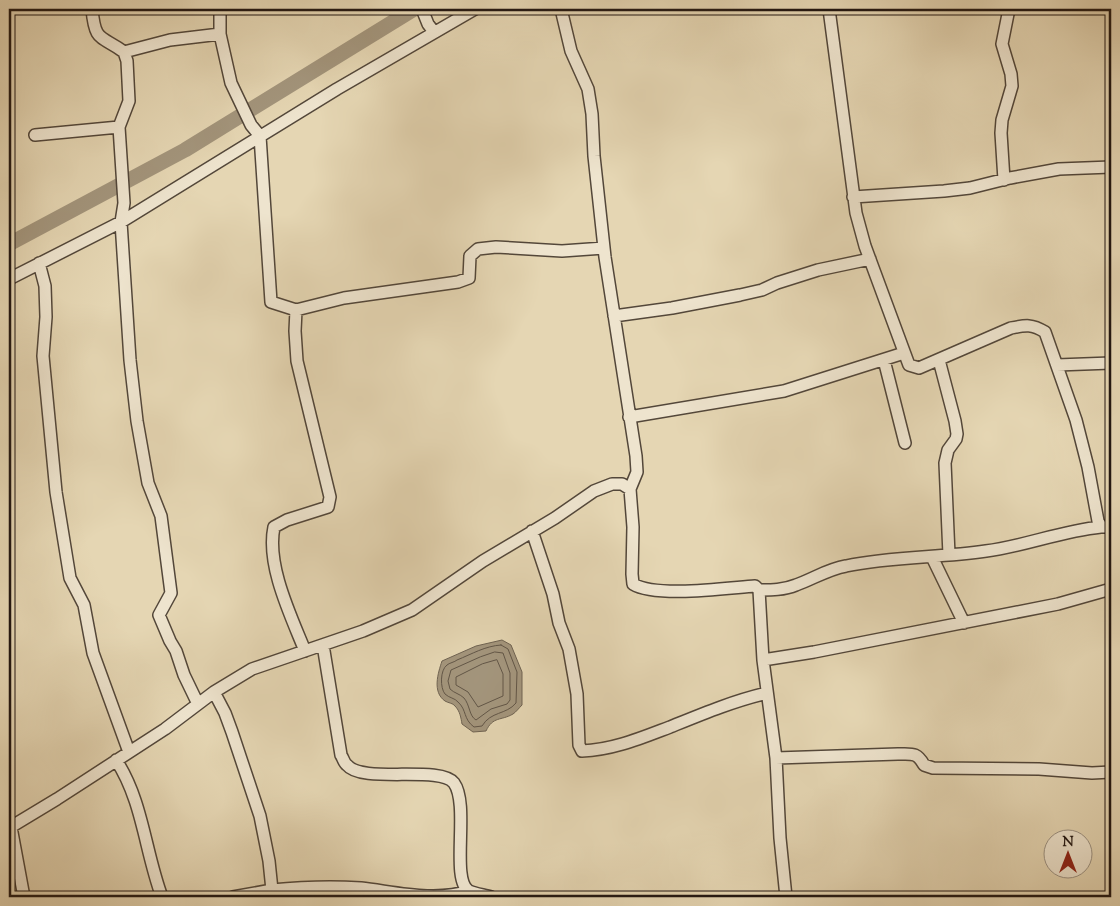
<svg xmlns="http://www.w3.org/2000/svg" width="1120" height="906" font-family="'Sorts Mill Goudy',serif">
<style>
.water{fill:#a3957c;stroke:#6f6352}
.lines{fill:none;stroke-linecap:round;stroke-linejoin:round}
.shore{stroke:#625647;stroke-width:1}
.canal{stroke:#a3957c;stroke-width:15}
.street-casing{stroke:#53473a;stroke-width:14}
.street{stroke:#eee4ce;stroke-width:11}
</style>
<rect width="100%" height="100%" fill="#e5d6b3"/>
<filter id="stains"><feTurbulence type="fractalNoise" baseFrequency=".004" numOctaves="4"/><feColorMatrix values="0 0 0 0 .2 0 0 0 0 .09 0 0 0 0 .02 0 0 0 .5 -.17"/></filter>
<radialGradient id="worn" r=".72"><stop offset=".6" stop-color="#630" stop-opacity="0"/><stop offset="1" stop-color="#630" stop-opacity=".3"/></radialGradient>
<path class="water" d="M502,640L511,645L522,672V705C519,708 516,712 513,714C501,721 493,716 486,731L473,732L462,724C461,718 460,711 455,706C453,703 448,703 445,701C432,692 438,673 442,661L476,646Z"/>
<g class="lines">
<path class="shore" d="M501,645L508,649L517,672L516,703C506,715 491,711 482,726L474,727C463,719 467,710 458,702C455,698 449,698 445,694C440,688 440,670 447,665C449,663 455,662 457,660C472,654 485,646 501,645Z
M495,652L503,653L510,673V700L507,704L491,709L476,720C469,716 470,705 464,698C460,694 454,693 450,689L448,681L451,670L480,657Z
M497,660L503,674V696L478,707L468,692L456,685V677L482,664Z"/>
<path class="canal" d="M9,244L185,150L414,9"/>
<g class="street-casing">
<path id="street" d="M92,9C95,43 101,35 124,52L127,61L129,101L119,127L124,203L121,222L130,360L137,421L148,483L161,516L171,593L159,615L170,641L176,651L184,675L198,704
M220,9V34L231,83L251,125L260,136L271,302L296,310L295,331L297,361L330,497L328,507L287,520L274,527C266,565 291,616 305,651
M422,9L428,24L434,32
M561,9L571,51L588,89L592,114L594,156L605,257L636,456L637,472L630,489L633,527L632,574L633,584C656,598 727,588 755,586L759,590C771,590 784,590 796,585C813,579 828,569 846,566C892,556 939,558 986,551C1025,546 1061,531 1101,527
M829,9L856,213L865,246L909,365L919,368L1011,328C1026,325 1032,324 1045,332L1076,420L1088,467L1098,521L1101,527H1111
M124,52L170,40L220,34
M35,135L119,127
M1004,180L1001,133L1002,120L1012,86L1011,74L1002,44L1009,9
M853,197L944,191L970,188L1010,178L1059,169L1111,167
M39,263L45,286L46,317L43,356L56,492L70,578L84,605L93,653L129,752
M9,279L121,222L337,89L475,9
M296,310L344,298L458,282L469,278L470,256L478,249L496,247L562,251L604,248
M614,316L672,308L740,295L762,290L777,283L818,270L870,259
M884,360L905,443
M939,360L955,421L957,434L956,439L948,450L945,463L949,555
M1057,365L1111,363
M629,417L784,391L904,353
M532,531L553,594L559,623L569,649L577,694L579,745L582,751C613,750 641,738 670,727C702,714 733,701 767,693
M932,557L964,623
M759,590L763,660L776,758L780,838L786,897
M323,645L341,755C343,758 344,763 347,765C362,784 440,765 454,783C470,805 450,880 469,891C475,894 485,895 491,897
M763,660L814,652L1058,604L1111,589
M214,692L225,713L232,732L260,816L269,861L272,890C302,887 331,886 361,888C396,892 435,902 469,891
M776,758L898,754C912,754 917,752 924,765L933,768L1039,769L1092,773L1111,772
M116,760C143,801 145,852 162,897
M11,827L24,897
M9,828L57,799L165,729L214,692L252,669L363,631L412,610L483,561L555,518L594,491L612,484H622L630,489
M233,897L272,890V897"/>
</g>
<use href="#street" class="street"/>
</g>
<rect width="1120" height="906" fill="none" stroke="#e5d6b3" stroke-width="30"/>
<rect x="10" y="10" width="1100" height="886" fill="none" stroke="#221712" stroke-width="2.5"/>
<rect x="15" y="15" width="1090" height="876" fill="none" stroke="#221712"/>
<g transform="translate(1068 854)"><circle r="24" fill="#eee4ce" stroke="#9c9283"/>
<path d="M0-4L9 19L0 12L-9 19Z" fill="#8f2418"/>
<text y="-8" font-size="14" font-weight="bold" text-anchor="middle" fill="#221712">N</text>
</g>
<rect width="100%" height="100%" filter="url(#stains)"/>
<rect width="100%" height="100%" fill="url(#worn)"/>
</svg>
